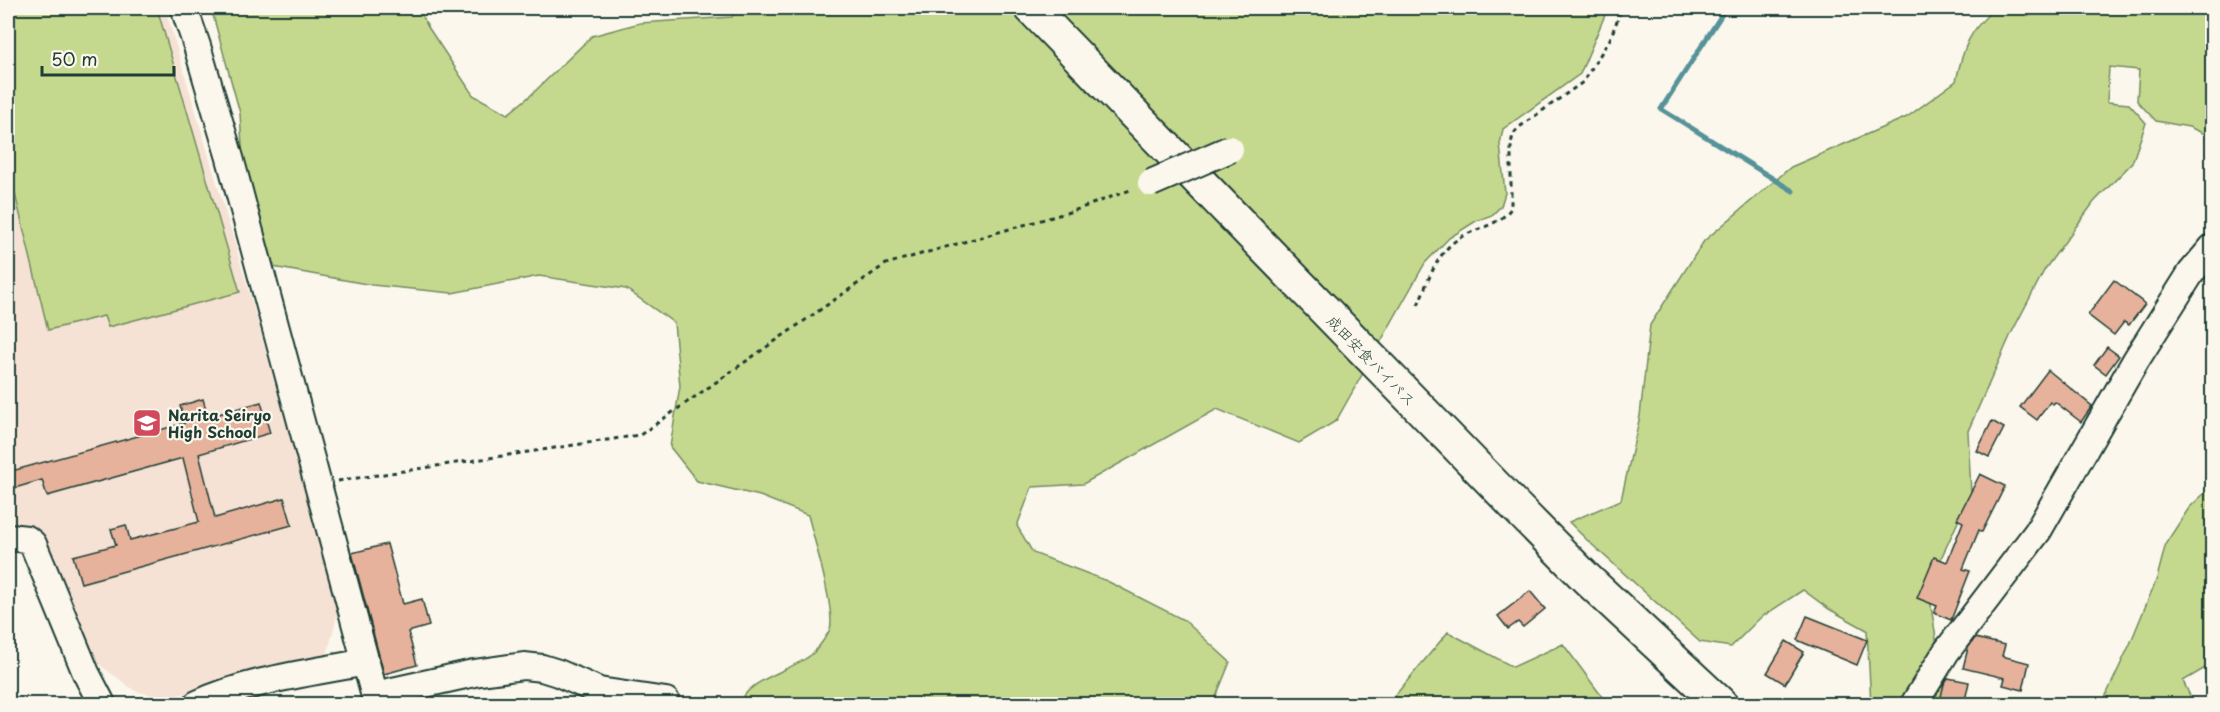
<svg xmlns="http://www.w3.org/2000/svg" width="2220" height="712" font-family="'Playpen Sans','Klee One',sans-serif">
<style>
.built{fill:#f5e2d4}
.green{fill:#c5d98e;stroke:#728b61;stroke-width:1.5}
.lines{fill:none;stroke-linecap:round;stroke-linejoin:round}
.stream{stroke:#579299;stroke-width:5}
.building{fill:#e7b29b;stroke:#1f3d34;stroke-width:1.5}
.minor-casing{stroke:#1f3d34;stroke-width:30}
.major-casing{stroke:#1f3d34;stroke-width:36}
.path{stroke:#1f3d34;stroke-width:3;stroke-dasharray:4.5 4.5;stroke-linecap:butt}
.minor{stroke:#fbf7ec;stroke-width:26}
.major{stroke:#fbf7ec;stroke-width:32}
.minor-bridge-casing{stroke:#1f3d34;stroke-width:30;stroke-linecap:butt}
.minor-bridge{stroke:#fbf7ec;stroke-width:26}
.labels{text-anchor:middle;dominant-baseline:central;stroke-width:4.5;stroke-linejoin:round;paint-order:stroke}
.street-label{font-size:15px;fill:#1f3d34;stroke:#fbf7ec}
.poi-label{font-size:15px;font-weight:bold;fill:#1f3d34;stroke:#fbf7ec;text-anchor:start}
</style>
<rect width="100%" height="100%" fill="#fbf7ec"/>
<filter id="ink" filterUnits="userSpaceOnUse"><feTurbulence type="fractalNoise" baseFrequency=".0167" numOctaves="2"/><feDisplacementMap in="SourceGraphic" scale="12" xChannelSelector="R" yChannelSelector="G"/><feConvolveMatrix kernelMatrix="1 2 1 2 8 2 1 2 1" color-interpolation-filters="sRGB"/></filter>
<g filter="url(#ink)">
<path class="built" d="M8,8H165L256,315L338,612L326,659L170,697L151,695L135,691L100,665L79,635L43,535L8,531Z"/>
<path class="green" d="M8,8H157L240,292L108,327L104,316L48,330L8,165Z
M211,8H418L428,27L473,95L508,114L531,95L592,36L640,23L732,17L737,8H1608L1580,74L1503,129L1500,144L1505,193L1501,206L1492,215L1476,221L1449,238L1425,263L1336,421L1299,443L1217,409L1083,484L1032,487L1017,526L1033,553L1107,581L1184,620L1230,662L1213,704H740C746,680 792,670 811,655C817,650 827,636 830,629C836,613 813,535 808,515L760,496L697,481L670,447L680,386L674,323L626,289L539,276L452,293L372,285L268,266L246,211L240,113Z
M1996,8H2212V137L2189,127L2156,121L2137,101L2139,70L2109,67L2107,102L2129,104L2146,123L2132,163L2094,202L2045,269L2011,334L1968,431L1971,494L1942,556L1930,599L1946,704H1871L1867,630L1829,609L1803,590L1760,618L1731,647L1700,642L1587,540L1569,522L1621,500L1640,416L1650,325L1704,241L1791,167L1907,117L1956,81C1963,49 1969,29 1996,8Z
M2212,486V664L2183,681L2194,704H2102L2130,644L2157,578L2166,543L2189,508Z
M1448,632L1513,667L1563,644L1606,702L1602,704H1388Z"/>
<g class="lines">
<path class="stream" d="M1726,8L1661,109L1793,191"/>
</g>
<path class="building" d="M2114,280L2145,304L2129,325L2124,322L2114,335L2088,315Z
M2107,347L2119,356L2106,374L2094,365Z
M2048,370L2092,406L2081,422L2055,402L2053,404L2050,402L2037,420L2020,407Z
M203,399L208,417L261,402L270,433L199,454L215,518L284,498L292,525L81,583L73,556L116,545L111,529L126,525L130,540L199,522L183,458L47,496L42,480L8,490V472L185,423L180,406Z
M1992,421L2004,428L1989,457L1977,451Z
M1980,474L2005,486L1982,532L1979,530L1963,569L1970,571L1951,620L1934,613L1937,606L1917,598L1934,557L1947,562L1963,522L1957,519Z
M387,544L403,604L422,599L429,626L408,632L417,665L384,674L352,553Z
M1530,591L1545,609L1523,627L1518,622L1508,629L1498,616Z
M1807,616L1867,640L1857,665L1797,640Z
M1975,638L2005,645L2002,656L2029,663L2023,690L2003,685L2005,678L1963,668L1968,648Z
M1786,641L1804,652L1785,684L1767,673Z
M1948,678L1969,682L1964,705H1939L1944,684Z"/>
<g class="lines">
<g class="minor-casing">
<path id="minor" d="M184,8L197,46L230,158L377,704
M8,537L27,539L33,544L86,673L102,704
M375,695L474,673L524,666L542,668L558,673L599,691L666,701
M197,704C249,680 310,673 366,662
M1914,704L1946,652L2038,531L2136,360L2191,273L2212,248"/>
</g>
<g class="major-casing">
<path id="major" d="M1031,8L1516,507L1587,579L1721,704"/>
</g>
<path class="path" d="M1418,305C1429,279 1437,250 1463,236C1480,227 1500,225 1511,208V144L1513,135L1518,128L1583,82L1610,39L1622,8
M338,481L640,435L886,264L1073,211L1133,189"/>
<use href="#minor" class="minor"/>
<use href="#major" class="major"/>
<g class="minor-bridge-casing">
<path id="minor-bridge" d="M1151,183L1230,149"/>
</g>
<use href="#minor-bridge" class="minor-bridge"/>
</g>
</g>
<defs>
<g id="school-square" transform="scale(1.5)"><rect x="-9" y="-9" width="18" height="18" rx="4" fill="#d1495b" stroke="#fbf7ec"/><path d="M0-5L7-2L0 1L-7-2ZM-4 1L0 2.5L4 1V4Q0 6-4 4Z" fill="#fff"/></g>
</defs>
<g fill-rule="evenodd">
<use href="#school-square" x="147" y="423"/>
</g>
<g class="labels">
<g class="street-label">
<text transform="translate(1372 360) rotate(46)">成田安食バイパス</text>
</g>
<g class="poi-label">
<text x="168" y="414">Narita Seiryo<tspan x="168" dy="17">High School</tspan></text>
</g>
</g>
<rect width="2220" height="712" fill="none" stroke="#fbf7ec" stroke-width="30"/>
<rect x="15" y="15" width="2190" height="682" fill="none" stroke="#1f3d34" stroke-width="2" filter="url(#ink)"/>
<path d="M42 66v9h132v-9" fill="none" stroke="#1f3d34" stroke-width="3"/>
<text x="51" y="66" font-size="18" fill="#1f3d34" stroke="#fbf7ec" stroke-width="4.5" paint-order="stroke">50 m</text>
</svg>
